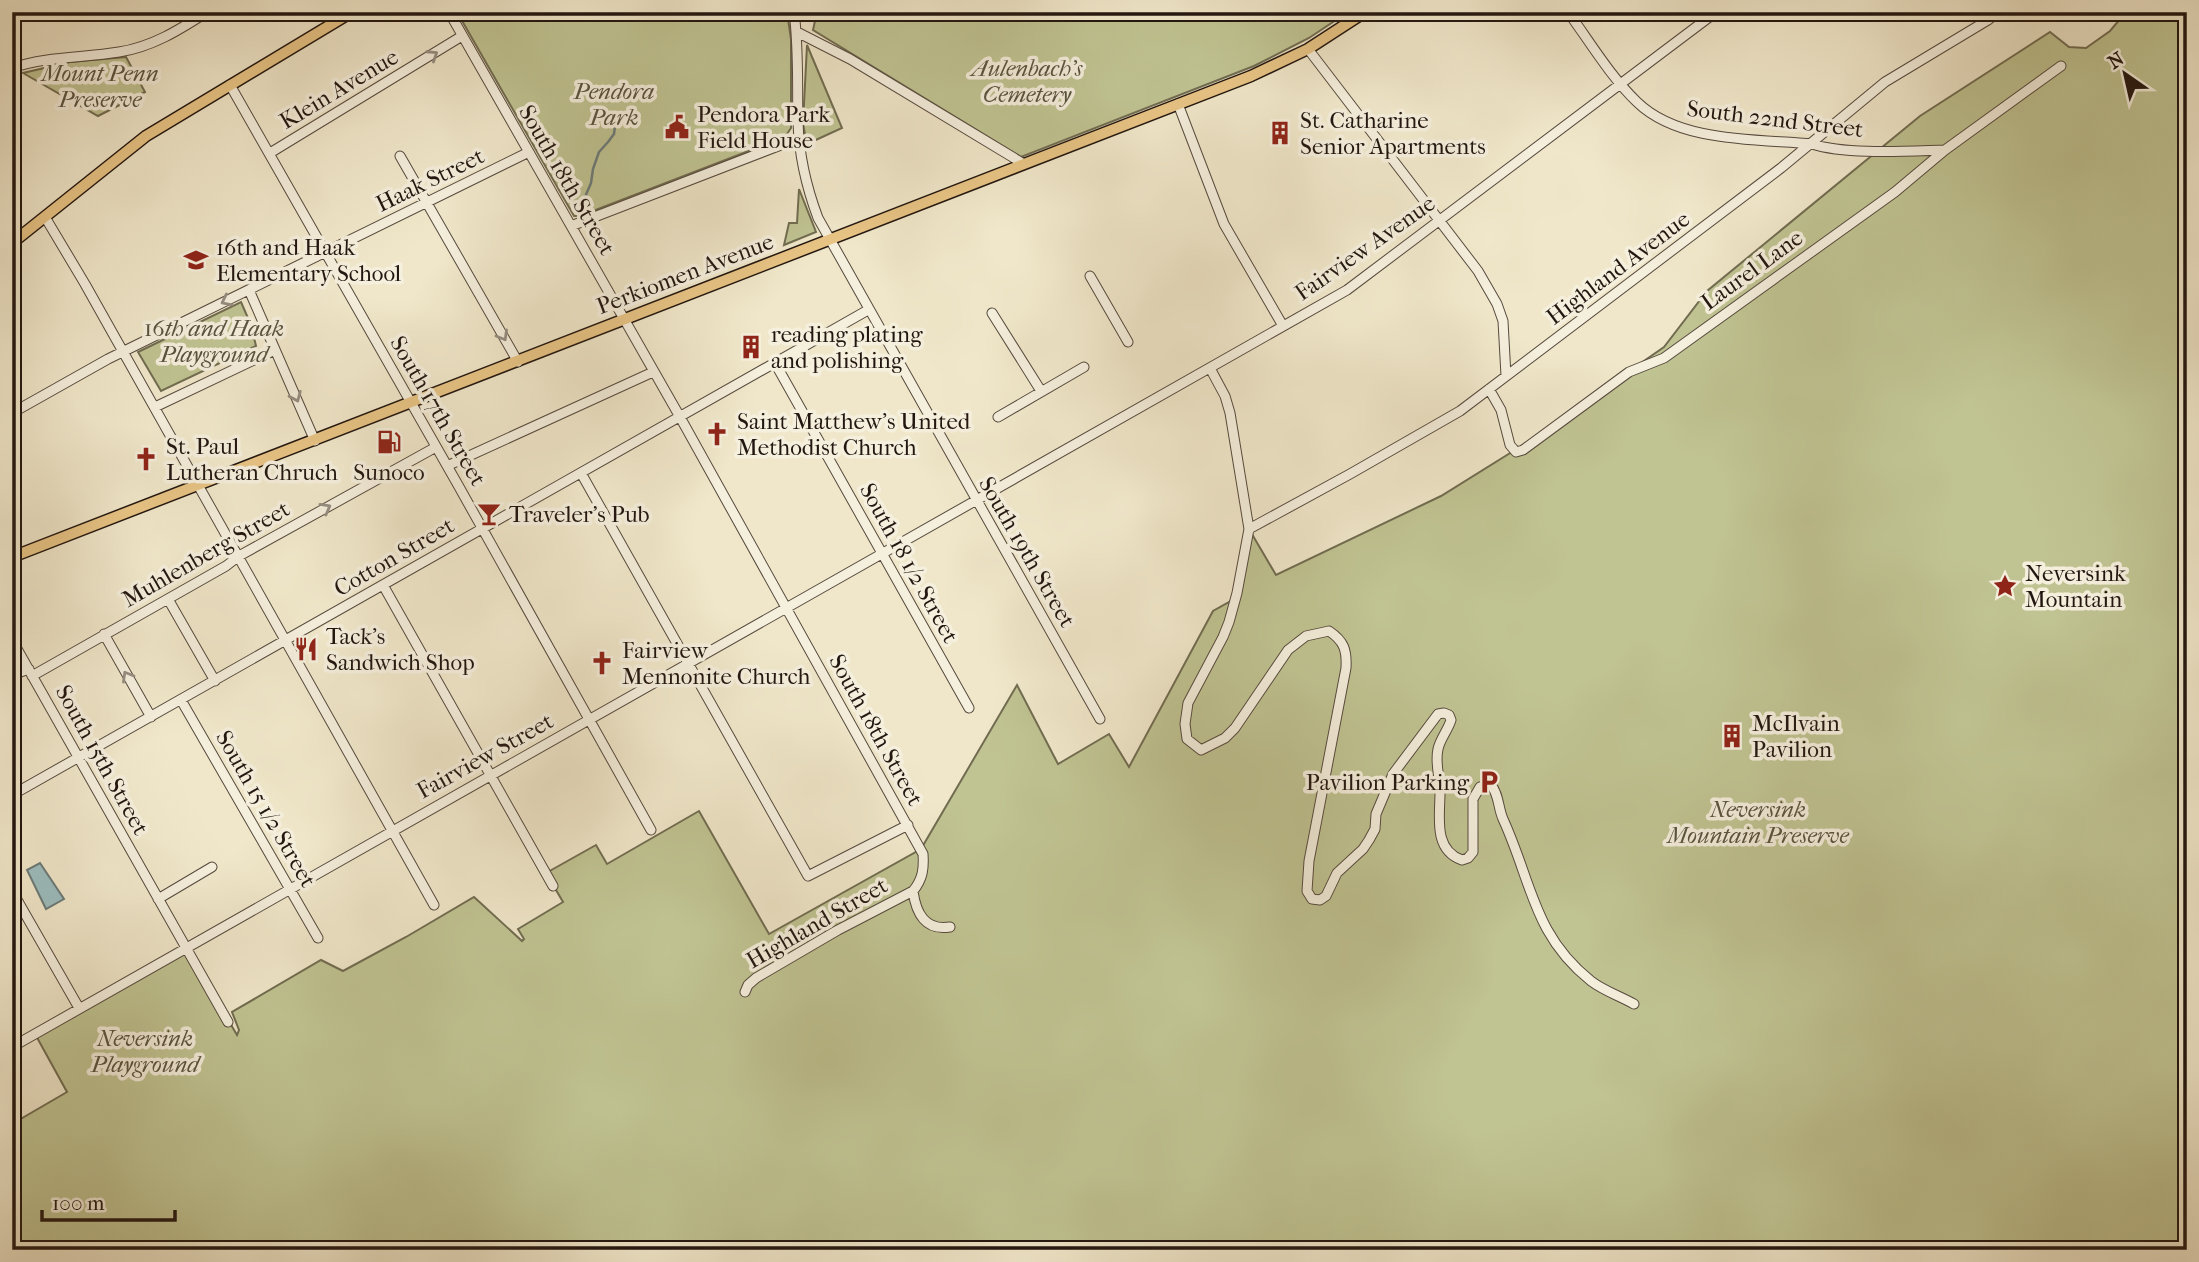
<svg xmlns="http://www.w3.org/2000/svg" width="2199" height="1262" font-family="'IM FELL French Canon',serif">
<style>
.green{fill:#c0c392;stroke:#716c51;stroke-width:2}
.water{fill:#9dbebf;stroke:#6c7b79;stroke-width:2}
.lines{fill:none;stroke-linecap:round;stroke-linejoin:round}
.stream{stroke:#6c7b79;stroke-width:2.5}
.minor-casing{stroke:#564a3e;stroke-width:11}
.major-casing{stroke:#221610;stroke-width:13}
.minor{stroke:#f5efdd;stroke-width:9}
.major{stroke:#e8c485;stroke-width:10}
.oneway{stroke:#968d81}
.labels{text-anchor:middle;dominant-baseline:central;stroke-width:7;stroke-linejoin:round;paint-order:stroke}
.park-label{font-size:23px;font-style:italic;fill:#59533e;stroke:#f5efdd}
.street-label{font-size:23px;fill:#221610;stroke:#f5efdd}
.poi-label{font-size:23px;fill:#221610;stroke:#f5efdd;text-anchor:start}
</style>
<rect width="100%" height="100%" fill="#f0e7ca"/>
<filter id="stains"><feTurbulence type="fractalNoise" baseFrequency=".00286" numOctaves="4"/><feColorMatrix values="0 0 0 0 .2 0 0 0 0 .09 0 0 0 0 .02 0 0 0 .5 -.17"/></filter>
<radialGradient id="worn" r=".72"><stop offset=".6" stop-color="#630" stop-opacity="0"/><stop offset="1" stop-color="#630" stop-opacity=".3"/></radialGradient>
<path class="green" d="M457,12H787L791,39V128L785,137L580,216H574Z
M817,12H1348L1309,38L1254,66L1021,157L813,30Z
M2126,12H2187V1250H12V1124L67,1092L35,1034L186,948L237,1035L239,1030L232,1012L321,960L343,971L406,937L474,897L522,941L524,939L518,929L563,902L546,873L596,845L607,864L699,811L769,934L921,849L1017,685L1058,764L1109,734L1129,767L1213,611L1236,598L1249,529L1276,575L1441,496L1523,445L1664,347L1707,291L1920,116L2050,32L2069,47L2086,48L2110,31Z
M807,45L842,128L807,144L803,124Z
M126,57L145,92L98,116L23,73L70,62Z
M799,189L816,232L784,245L789,223H797Z
M241,302L251,325L256,346L161,391L138,352Z"/>
<path class="water" d="M40,863L64,899L46,909L27,870Z"/>
<g class="lines">
<path class="stream" d="M582,204L591,183L593,169L599,152L608,142L614,134L615,126L620,119"/>
<g class="minor-casing">
<path id="minor" d="M449,12L680,417L923,854C924,868 923,879 913,891L838,930L756,978L748,985L745,992
M794,12C799,49 797,85 798,122C799,156 806,186 818,218L1100,719
M1568,12C1590,42 1610,76 1637,102C1679,143 1757,139 1812,144C1846,155 1908,151 1945,150
M797,32L850,59L1024,164
M1308,49L1478,271L1497,304L1503,321L1506,376
M12,68C47,56 83,58 119,52C152,47 179,30 207,12
M230,85L458,485L651,830
M1178,104L1224,224L1283,326
M270,153L462,36
M400,156L518,362
M45,217L85,284L434,905
M571,226L799,138
M1090,276L1128,342
M249,290L315,441
M992,313L1041,391
M775,363L969,708
M1210,368L1225,396L1230,413L1249,529L1237,593L1229,622L1223,637L1188,703L1185,724L1187,739L1201,750L1225,738L1235,728L1288,650L1306,636L1329,631C1344,641 1347,650 1346,668L1309,861L1307,891L1312,899L1320,900L1326,896L1337,873L1363,849L1369,840L1375,829L1376,814L1393,774L1438,714L1444,713L1449,715L1451,720C1448,730 1440,739 1438,749C1435,762 1439,775 1440,787C1441,812 1431,849 1462,860L1468,858L1473,852V799L1480,787L1491,785C1499,794 1498,808 1503,819C1532,882 1533,935 1591,981C1604,991 1620,996 1634,1004
M1489,389L1501,410L1510,445L1516,452L1523,450L1629,372L1664,358L1895,192L1945,150L2061,66
M155,407L275,350
M12,413L108,359L529,152
M998,417L1084,367
M447,466L653,372
M581,473L808,876L908,825
M1249,529L1350,474L1460,411L1781,168L1885,82L1988,20L1995,14L1993,12
M383,585L553,886
M168,599L215,681
M104,634L151,717
M12,640L228,1022
M12,675L29,669
M32,676L226,566L239,556L436,447
M181,700L318,938
M12,795L868,310
M12,891L79,1008
M913,891C916,913 925,931 950,927
M158,899L212,867
M12,1047L1347,290L1716,12"/>
</g>
<g class="major-casing">
<path id="major" d="M12,243L146,136L352,12
M12,557L1251,76L1308,49L1365,12"/>
</g>
<use href="#minor" class="minor"/>
<use href="#major" class="major"/>
</g>
<defs><path id="oneway-chevron" d="M-2-3.5L2.5 0L-2 3.5" fill="none" stroke-width="1.6" stroke-linecap="round" stroke-linejoin="round" transform="scale(1.75)"/></defs>
<g class="oneway">
<use href="#oneway-chevron" transform="translate(433 55) rotate(-33)"/>
<use href="#oneway-chevron" transform="translate(226 301) rotate(154)"/>
<use href="#oneway-chevron" transform="translate(503 336) rotate(60)"/>
<use href="#oneway-chevron" transform="translate(296 397) rotate(67)"/>
<use href="#oneway-chevron" transform="translate(326 508) rotate(-29)"/>
<use href="#oneway-chevron" transform="translate(127 676) rotate(-120)"/>
</g>
<defs>
<g id="civic-bare" transform="scale(1.89)"><path d="M-.6-6.5H3V-4.5H.6V-3L4-1V1h2V6H-6V1h2V-1L-.6-3ZM-1.2 2.5V6h2.4V2.5Z" fill="#8f2418" stroke="#f5efdd" stroke-width="2.5" paint-order="stroke"/></g>
<g id="building-bare" transform="scale(1.89)"><path d="M-4-6H4V6H1V3H-1V6H-4ZM-2.5-4.3h1.7v1.8h-1.7ZM.8-4.3h1.7v1.8H.8ZM-2.5-1h1.7V.8h-1.7ZM.8-1h1.7V.8H.8Z" fill="#8f2418" stroke="#f5efdd" stroke-width="2.5" paint-order="stroke"/></g>
<g id="school-bare" transform="scale(1.89)"><path d="M0-5L7-2L0 1L-7-2ZM-4 1L0 2.5L4 1V4Q0 6-4 4Z" fill="#8f2418" stroke="#f5efdd" stroke-width="2.5" paint-order="stroke"/></g>
<g id="church-bare" transform="scale(1.89)"><path d="M-1.2-6h2.4v3.5h3.3v2.4h-3.3V6h-2.4V-.1h-3.3v-2.4h3.3Z" fill="#8f2418" stroke="#f5efdd" stroke-width="2.5" paint-order="stroke"/></g>
<g id="fuel-bare" transform="scale(1.89)"><path d="M-5.5-6h7V0h2V4h1.3V-2.5L3-4.5l.8-.8L6-3V5H2.5V1h-1V6h-7ZM-4.2-4.7v3.2H.2V-4.7Z" fill="#8f2418" stroke="#f5efdd" stroke-width="2.5" paint-order="stroke"/></g>
<g id="bar-bare" transform="scale(1.89)"><path d="M-6-5H6L.8 .8V4.5H3.5V6h-7V4.5H-.8V.8Z" fill="#8f2418" stroke="#f5efdd" stroke-width="2.5" paint-order="stroke"/></g>
<g id="sight-bare" transform="scale(1.89)"><path d="M0-6L1.8-2.2L6-1.7L2.9 1.2L3.7 5.4L0 3.3L-3.7 5.4L-2.9 1.2L-6-1.7L-1.8-2.2Z" fill="#8f2418" stroke="#f5efdd" stroke-width="2.5" paint-order="stroke"/></g>
<g id="restaurant-bare" transform="scale(1.89)"><path d="M-5-6h1v4h1v-4h1v4h1v-4h1v5L-1.5 .5V6h-2V.5L-5-1ZM5-6V6H3V1.5H1.5Q1.5-4 5-6Z" fill="#8f2418" stroke="#f5efdd" stroke-width="2.5" paint-order="stroke"/></g>
<g id="parking-bare" transform="scale(1.89)"><path d="M-3.5-5.5H1a3.5 3.5 0 0 1 0 7H-1V5.5H-3.5ZM-1-3.4V-.6H.8a1.4 1.4 0 0 0 0-2.8Z" fill="#8f2418" stroke="#f5efdd" stroke-width="2.5" paint-order="stroke"/></g>
</defs>
<g fill-rule="evenodd">
<use href="#civic-bare" x="677" y="127"/>
<use href="#building-bare" x="1280" y="133"/>
<use href="#school-bare" x="196" y="260"/>
<use href="#building-bare" x="751" y="347"/>
<use href="#church-bare" x="717" y="434"/>
<use href="#fuel-bare" x="389" y="442"/>
<use href="#church-bare" x="146" y="459"/>
<use href="#bar-bare" x="489" y="514"/>
<use href="#sight-bare" x="2005" y="586"/>
<use href="#restaurant-bare" x="306" y="649"/>
<use href="#church-bare" x="602" y="663"/>
<use href="#building-bare" x="1732" y="736"/>
<use href="#parking-bare" x="1489" y="782"/>
</g>
<g class="labels">
<g class="park-label">
<text x="1027" y="68">Aulenbach's<tspan x="1027" dy="26">Cemetery</tspan></text>
<text x="100" y="73">Mount Penn<tspan x="100" dy="26">Preserve</tspan></text>
<text x="614" y="91">Pendora<tspan x="614" dy="26">Park</tspan></text>
<text x="214" y="328">16th and Haak<tspan x="214" dy="26">Playground</tspan></text>
<text x="1758" y="809">Neversink<tspan x="1758" dy="26">Mountain Preserve</tspan></text>
<text x="145" y="1038">Neversink<tspan x="145" dy="26">Playground</tspan></text>
</g>
<g class="street-label">
<text transform="translate(339 89) rotate(-31)">Klein Avenue</text>
<text transform="translate(1775 119) rotate(7)">South 22nd Street</text>
<text transform="translate(430 180) rotate(-26)">Haak Street</text>
<text transform="translate(567 180) rotate(60)">South 18th Street</text>
<text transform="translate(1365 248) rotate(-35)">Fairview Avenue</text>
<text transform="translate(1618 268) rotate(-37)">Highland Avenue</text>
<text transform="translate(1752 270) rotate(-36)">Laurel Lane</text>
<text transform="translate(685 274) rotate(-21)">Perkiomen Avenue</text>
<text transform="translate(438 411) rotate(60)">South 17th Street</text>
<text transform="translate(1027 552) rotate(60)">South 19th Street</text>
<text transform="translate(206 554) rotate(-30)">Muhlenberg Street</text>
<text transform="translate(394 557) rotate(-30)">Cotton Street</text>
<text transform="translate(909 563) rotate(61)">South 18 1/2 Street</text>
<text transform="translate(876 730) rotate(61)">South 18th Street</text>
<text transform="translate(485 756) rotate(-29)">Fairview Street</text>
<text transform="translate(102 760) rotate(61)">South 15th Street</text>
<text transform="translate(266 809) rotate(60)">South 15 1/2 Street</text>
<text transform="translate(817 923) rotate(-30)">Highland Street</text>
</g>
<g class="poi-label">
<text x="697" y="114">Pendora Park<tspan x="697" dy="26">Field House</tspan></text>
<text x="1300" y="120">St. Catharine<tspan x="1300" dy="26">Senior Apartments</tspan></text>
<text x="216" y="247">16th and Haak<tspan x="216" dy="26">Elementary School</tspan></text>
<text x="771" y="334">reading plating<tspan x="771" dy="26">and polishing</tspan></text>
<text x="737" y="421">Saint Matthew's United<tspan x="737" dy="26">Methodist Church</tspan></text>
<text x="166" y="446">St. Paul<tspan x="166" dy="26">Lutheran Chruch</tspan></text>
<text x="389" y="472" text-anchor="middle">Sunoco</text>
<text x="509" y="514">Traveler's Pub</text>
<text x="2025" y="573">Neversink<tspan x="2025" dy="26">Mountain</tspan></text>
<text x="326" y="636">Tack's<tspan x="326" dy="26">Sandwich Shop</tspan></text>
<text x="622" y="650">Fairview<tspan x="622" dy="26">Mennonite Church</tspan></text>
<text x="1752" y="723">McIlvain<tspan x="1752" dy="26">Pavilion</tspan></text>
<text x="1469" y="782" text-anchor="end">Pavilion Parking</text>
</g>
</g>
<rect width="2199" height="1262" fill="none" stroke="#f0e7ca" stroke-width="42"/>
<rect x="14" y="14" width="2171" height="1234" fill="none" stroke="#221610" stroke-width="3.5"/>
<rect x="21" y="21" width="2157" height="1220" fill="none" stroke="#221610" stroke-width="2"/>
<g transform="translate(2125 74) rotate(326)" stroke="#f5efdd" stroke-width="5" paint-order="stroke">
<path d="M0-5L12 26L0 18L-12 26Z" fill="#221610"/>
<text y="-10" font-size="19" font-weight="bold" text-anchor="middle" fill="#221610">N</text>
</g>
<path d="M42 1210v10h133v-10" fill="none" stroke="#221610" stroke-width="3.5"/>
<text x="52" y="1210" font-size="21" fill="#221610" stroke="#f5efdd" stroke-width="5" paint-order="stroke">100 m</text>
<rect width="100%" height="100%" filter="url(#stains)"/>
<rect width="100%" height="100%" fill="url(#worn)"/>
</svg>
